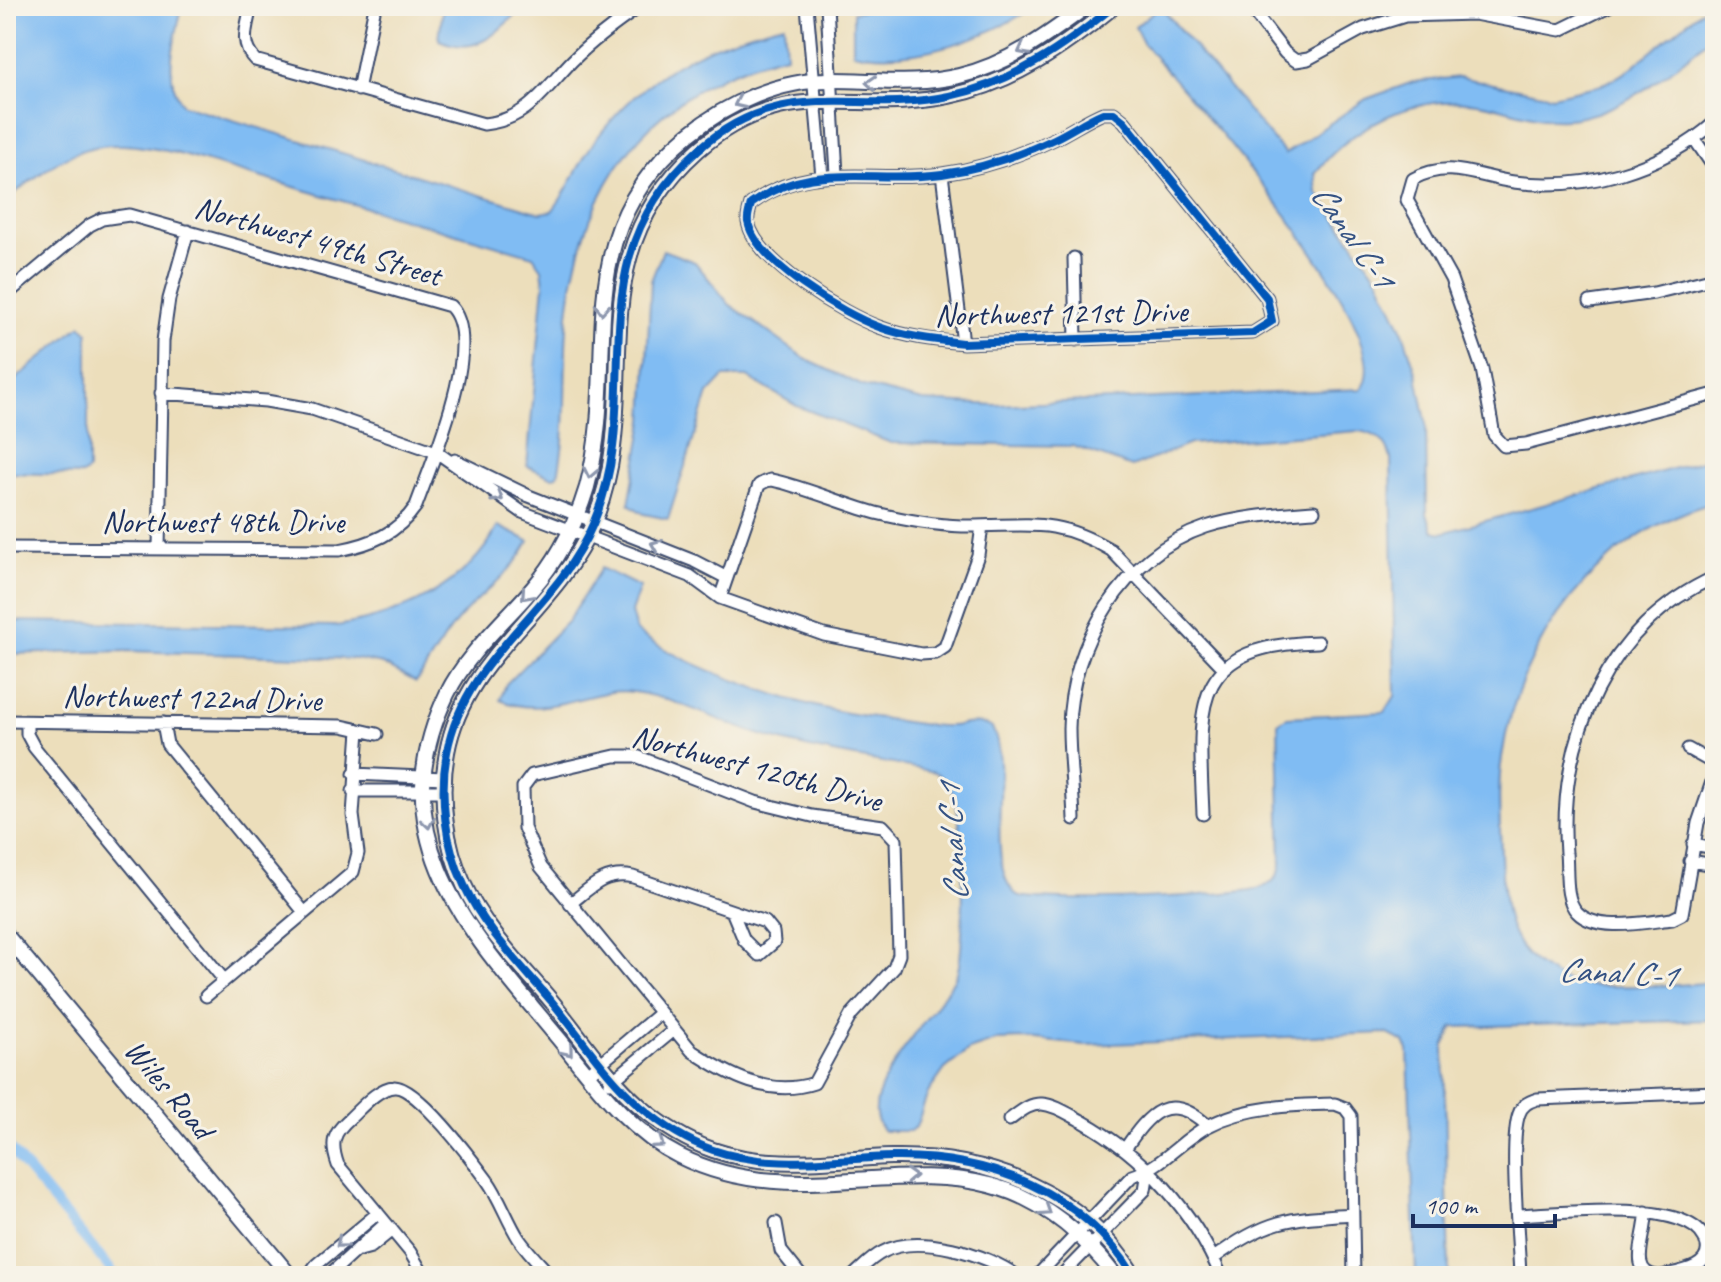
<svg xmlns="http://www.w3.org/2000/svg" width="1721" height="1282" font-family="Caveat,sans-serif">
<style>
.water{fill:#80bcf3;stroke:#4e76a8;stroke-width:2}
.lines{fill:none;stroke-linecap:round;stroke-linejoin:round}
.canal{stroke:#80bcf3;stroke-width:10}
.minor-casing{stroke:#3a496c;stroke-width:15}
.tertiary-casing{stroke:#3a496c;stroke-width:18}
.minor{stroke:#fff;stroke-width:11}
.tertiary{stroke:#fff;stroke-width:14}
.cycleway-casing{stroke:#f7f3e8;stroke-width:13}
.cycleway{stroke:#0057b8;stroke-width:8}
.oneway{stroke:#8d97ae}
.labels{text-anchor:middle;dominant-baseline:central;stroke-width:6;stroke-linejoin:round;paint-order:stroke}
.street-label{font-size:32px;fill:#1b2f5e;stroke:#f7f3e8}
.water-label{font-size:34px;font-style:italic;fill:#345283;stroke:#f7f3e8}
</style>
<rect width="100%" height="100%" fill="#f7f3e8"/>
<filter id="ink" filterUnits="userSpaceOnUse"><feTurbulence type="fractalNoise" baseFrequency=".0125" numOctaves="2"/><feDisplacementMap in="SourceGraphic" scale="16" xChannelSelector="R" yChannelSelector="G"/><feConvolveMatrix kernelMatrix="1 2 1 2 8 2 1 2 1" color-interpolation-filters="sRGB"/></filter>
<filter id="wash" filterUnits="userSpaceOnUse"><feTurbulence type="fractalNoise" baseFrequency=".006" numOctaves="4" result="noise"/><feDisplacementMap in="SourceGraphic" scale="32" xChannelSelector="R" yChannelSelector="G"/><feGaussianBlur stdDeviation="1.8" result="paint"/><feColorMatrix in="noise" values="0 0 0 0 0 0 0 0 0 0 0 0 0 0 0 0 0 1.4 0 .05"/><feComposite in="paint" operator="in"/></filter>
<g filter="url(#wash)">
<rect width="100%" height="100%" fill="#ecdebb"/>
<path class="water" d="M6,6H182C176,40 161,75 183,105L540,213L552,211C569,190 578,164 594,142C645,73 702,44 784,24L786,55C662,84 591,168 571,292C561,351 570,411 559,470L557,476L551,477L527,466L544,284L542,269L533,256L176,153C91,134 72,148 6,200Z
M443,6H525C497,30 480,58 439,40Z
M886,6H1035C989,38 909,65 853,52V12Z
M1160,6L1285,154L1366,99L1413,82L1460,77L1552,96L1601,85L1625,73L1707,6H1715V34C1675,67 1635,105 1582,117C1551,124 1523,114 1493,106C1424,90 1359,119 1315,173L1317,192L1378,278L1401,326L1417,375L1426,421L1427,514L1433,531L1442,533L1715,457V502C1598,535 1519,639 1502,757C1497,789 1500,822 1501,854C1503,893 1502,939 1538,965C1547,971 1559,978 1570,982C1594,990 1686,985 1715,982V1020L1453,1027L1444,1047L1449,1276H1416L1408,1050L1404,1042L1386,1033L1086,1045L1024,1039L998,1040L969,1050L945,1069L928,1093L916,1127L910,1131H884C847,1096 945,1006 957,973C966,948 964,821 954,796C950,785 945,779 935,772C876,760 819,753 761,735C719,722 677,698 633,692C591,686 548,721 500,700L506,684L568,621L601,568L640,587L631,612L636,631C686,668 797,706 859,715C887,718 922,727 950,726C963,725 981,720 992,728C1014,767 982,866 1017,895C1038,904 1240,897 1263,887C1274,883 1279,875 1281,865L1278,723L1287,717L1385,712L1395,696L1391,459C1387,441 1376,433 1358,431L1190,444L1132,467L1073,446L891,443L797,406L747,377H724L708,394L668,519L644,514L629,504L644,421L651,281L663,250L695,262L729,304L807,360L863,386L923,401L996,405L1361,389C1405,330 1185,94 1143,43L1135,27Z
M81,325L88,332V471L82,475L6,473V387Z
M498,526L529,541C513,574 481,592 458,620C442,639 430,662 416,682L383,664L357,659L128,651L6,654V621L336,626C400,616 467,587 498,526Z"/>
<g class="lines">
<path class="canal" d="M6,1144L116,1276"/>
</g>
</g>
<g filter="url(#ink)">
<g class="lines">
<g class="minor-casing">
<path id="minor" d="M251,6C247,27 239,44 255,60L484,124C527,120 544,90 572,61C593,40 616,23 641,6
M807,6L822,177
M827,6L837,174
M1249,6L1285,53L1296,61L1308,59L1363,29L1405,16L1474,14L1560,30L1609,6
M358,90L375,6
M1103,113H1114L1124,121L1267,298L1272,321L1253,333L963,343C935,340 906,337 879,327C843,314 756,262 748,222C747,216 750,209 751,204C812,159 873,184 942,174C980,169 1020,155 1054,139C1071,131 1086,120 1103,113Z
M1715,122C1661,170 1585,191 1514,182C1477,177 1449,159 1413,179L1407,200L1451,279L1482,369L1494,435L1504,446L1526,444L1715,394
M1695,140L1715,169
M942,174L963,343
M1074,258L1076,340
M6,295L90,225L102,219L129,215L450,306C486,341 431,464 416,506C397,534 371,544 339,550L6,548
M1590,302L1654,293L1715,278
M161,393L266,401L312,409L439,453
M435,451L522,512L690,576L720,598L824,635L921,654L936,653L945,647L978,555L982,526
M455,460L529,496L694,561L727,578
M159,549L163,341L169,299L188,231
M1715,577C1607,625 1557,740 1566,853C1568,871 1564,899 1577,912C1597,933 1646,922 1672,919L1682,914L1698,823L1715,773
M720,598L759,485C764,482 765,481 770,480C784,480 855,508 876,513C905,520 933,525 962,526C1026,527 1052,515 1111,550L1223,667
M6,721L342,726L377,734
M27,723V734L34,747L224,980
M163,723L167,744L304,912
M1688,749L1715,764
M615,756H636L755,802L812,816L883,826L896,840L899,955L894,968L851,1015L814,1083C770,1098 728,1075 692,1051L541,867L524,828L523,787L532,775Z
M354,774L444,778
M353,791H443
M1203,814C1199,709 1187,645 1318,642
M1074,819C1073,789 1069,758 1069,728C1070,644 1124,554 1206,527C1241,516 1277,514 1314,511
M1693,844L1715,848
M1690,861L1715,865
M570,904C591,887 605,871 633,877L765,922L773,932L774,942L759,955L744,940L732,911
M206,996L353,872L358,853L353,815L359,730
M588,1074L660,1013
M610,1083L674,1030
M1009,1120C1019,1113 1029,1103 1042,1104C1056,1105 1070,1115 1082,1121C1143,1155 1194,1211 1221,1276
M1125,1149C1149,1113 1169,1090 1208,1126
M1646,1212C1648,1234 1626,1272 1657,1276
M1518,1215C1557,1214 1699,1195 1707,1246C1711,1269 1677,1272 1661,1276
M776,1223L781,1251L801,1276
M360,1250L371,1247L392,1230
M1214,1258C1266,1219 1289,1218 1352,1214
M308,1276L316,1265L378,1213
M328,1276L386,1223
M424,1276L410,1252L338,1165C330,1143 333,1133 350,1118C362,1107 378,1088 394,1087C416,1085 473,1161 487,1180C500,1198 507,1220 519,1239C528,1252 540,1264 551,1276
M853,1276C862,1268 872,1257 883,1252C917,1233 988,1254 1017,1276
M1037,1276L1132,1176C1162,1167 1181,1140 1208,1126C1246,1106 1293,1105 1335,1104L1345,1108L1351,1116L1354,1276
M1061,1276L1145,1190L1148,1171
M1520,1276C1519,1242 1509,1141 1519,1114C1522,1105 1528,1102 1537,1099L1715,1092"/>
</g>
<g class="tertiary-casing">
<path id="tertiary" d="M1087,6C1048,35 1007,65 959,76C916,86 876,80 833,80C782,79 727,103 688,135C564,237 622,357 587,487C576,524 558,559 533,588C502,624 468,652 447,694C377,840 473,935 559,1039C594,1082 628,1131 679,1156C833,1233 980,1096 1115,1276
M1114,6C1064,47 1013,83 949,96C855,116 784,74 698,150C571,263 649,392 593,524C556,612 465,655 447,752C439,796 445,844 464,885C484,929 522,966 553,1003C581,1037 607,1078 641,1107C662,1125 687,1141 713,1150C771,1170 832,1159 891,1157C988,1155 1082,1191 1134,1276
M6,935L290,1276"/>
</g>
<use href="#minor" class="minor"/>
<use href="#tertiary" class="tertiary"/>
<g class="cycleway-casing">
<path id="cycleway" d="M1114,6C1064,47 1013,83 949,96C855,116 784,74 698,150C571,263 649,392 593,524C556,612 465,655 447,752C439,796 445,844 464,885C484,929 522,966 553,1003C581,1037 607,1078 641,1107C662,1125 687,1141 713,1150C771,1170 832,1159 891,1157C988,1155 1082,1191 1134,1276
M1103,113H1114L1124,121L1267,298L1272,321L1253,333L963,343C935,340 906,337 879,327C843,314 756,262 748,222C747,216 750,209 751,204C812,159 873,184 942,174C980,169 1020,155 1054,139C1071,131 1086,120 1103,113Z"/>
</g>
<use href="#cycleway" class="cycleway"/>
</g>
<defs><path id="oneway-chevron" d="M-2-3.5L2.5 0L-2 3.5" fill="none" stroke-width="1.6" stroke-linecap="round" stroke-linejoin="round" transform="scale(2)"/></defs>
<g class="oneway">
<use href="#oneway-chevron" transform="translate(1023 50) rotate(152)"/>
<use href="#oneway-chevron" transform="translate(871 83) rotate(-176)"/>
<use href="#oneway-chevron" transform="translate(739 103) rotate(155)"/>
<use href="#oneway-chevron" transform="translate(602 309) rotate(94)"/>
<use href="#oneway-chevron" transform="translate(590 473) rotate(102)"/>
<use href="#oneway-chevron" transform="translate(498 497) rotate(32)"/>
<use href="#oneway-chevron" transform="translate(656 545) rotate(-158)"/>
<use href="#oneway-chevron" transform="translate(526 595) rotate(132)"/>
<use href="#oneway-chevron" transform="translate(428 823) rotate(81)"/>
<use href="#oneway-chevron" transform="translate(568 1051) rotate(51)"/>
<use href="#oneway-chevron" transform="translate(659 1143) rotate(35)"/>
<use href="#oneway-chevron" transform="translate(911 1176) rotate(-2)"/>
<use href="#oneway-chevron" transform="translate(1046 1211) rotate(33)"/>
<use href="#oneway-chevron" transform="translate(341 1243) rotate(140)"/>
</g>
</g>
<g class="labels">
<g class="street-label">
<text transform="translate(318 241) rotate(16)">Northwest 49th Street</text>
<text transform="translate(1061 313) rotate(-1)">Northwest 121st Drive</text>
<text x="223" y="521">Northwest 48th Drive</text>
<text transform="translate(192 698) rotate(1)">Northwest 122nd Drive</text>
<text transform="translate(757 768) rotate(15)">Northwest 120th Drive</text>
<text transform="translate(169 1089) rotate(50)">Wiles Road</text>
</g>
<g class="water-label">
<text transform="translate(1353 235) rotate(55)">Canal C-1</text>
<text transform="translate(952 843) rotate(-94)">Canal C-1</text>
<text transform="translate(1617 972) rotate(3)">Canal C-1</text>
</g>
</g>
<rect width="1721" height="1282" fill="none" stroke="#f7f3e8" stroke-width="32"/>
<path d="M1413 1214v12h142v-12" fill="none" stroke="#1b2f5e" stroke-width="4"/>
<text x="1425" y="1214" font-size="24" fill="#1b2f5e" stroke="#f7f3e8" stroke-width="6" paint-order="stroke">100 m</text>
</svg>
